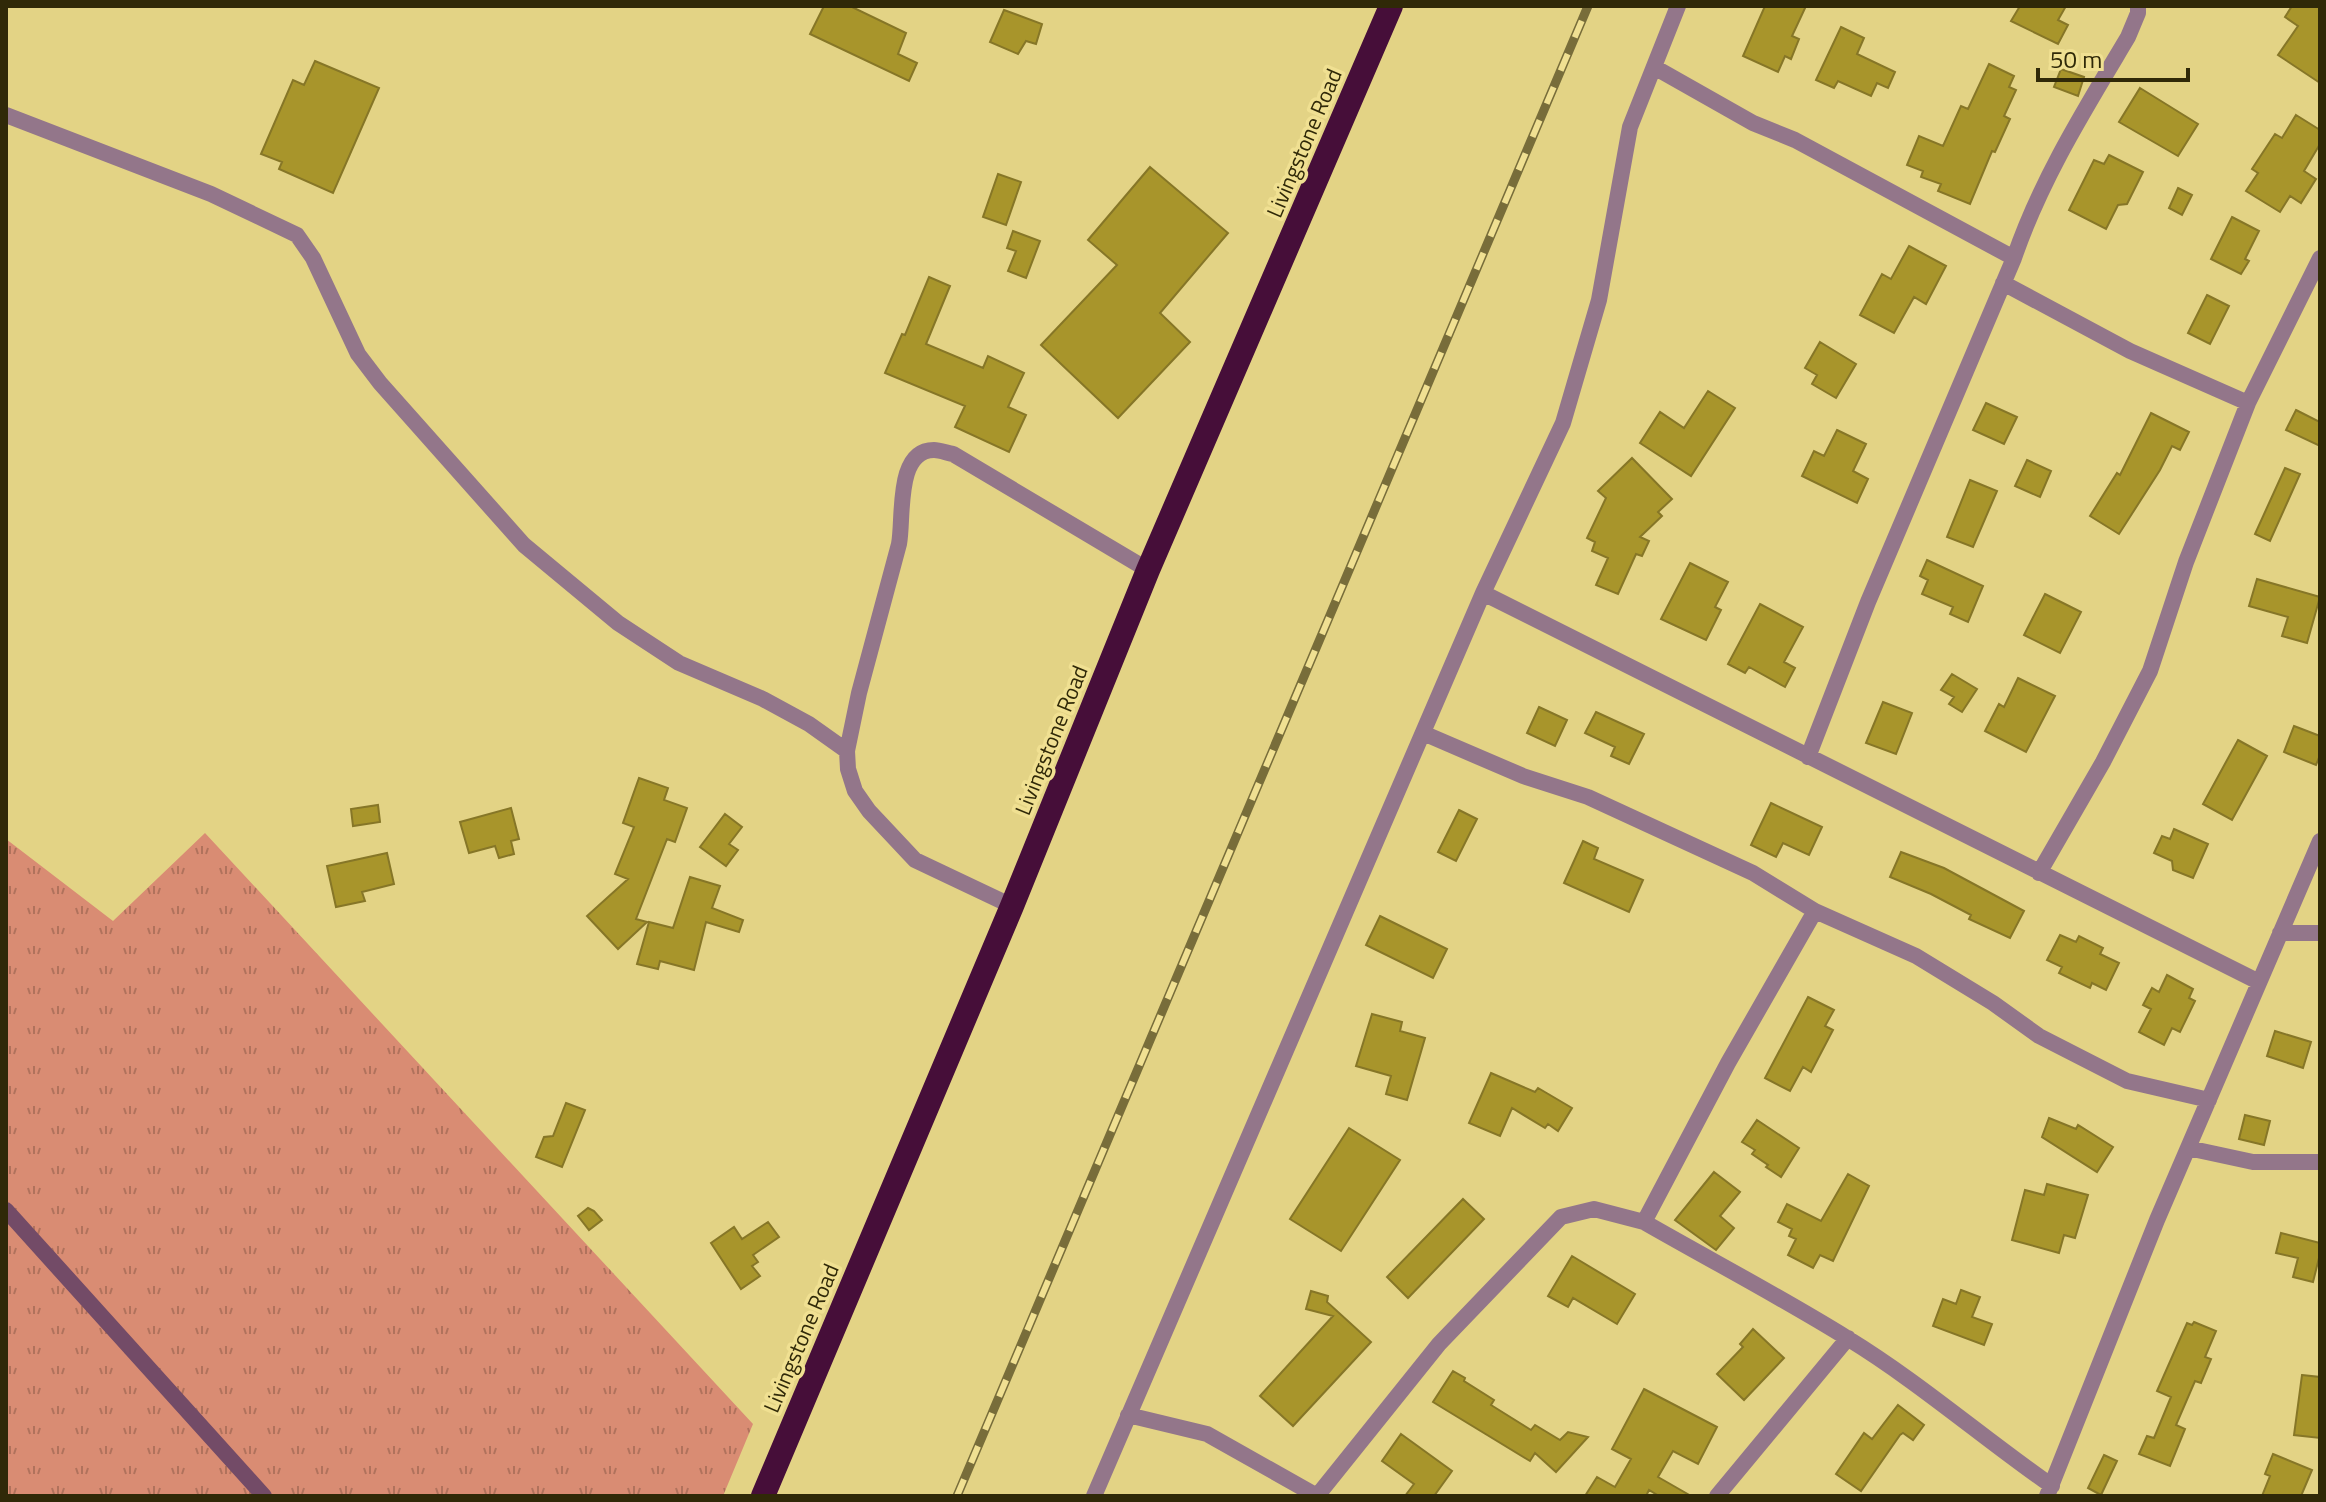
<svg xmlns="http://www.w3.org/2000/svg" width="2326" height="1502" font-family="'Titillium Web',sans-serif">
<style>
.grass{fill:url(#grass-tufts)}
.building{fill:#a8952b;stroke:#867627;stroke-width:2}
.lines{fill:none;stroke-linecap:round;stroke-linejoin:round}
.street{stroke:#93768a;stroke-width:16}
.secondary{stroke:#734b67;stroke-width:16}
.highway{stroke:#460e39;stroke-width:24}
.rail-casing{stroke:#786d3a;stroke-width:9}
.rail{stroke:#f0e092;stroke-width:6;stroke-dasharray:18;stroke-linecap:butt}
.labels{text-anchor:middle;dominant-baseline:central;stroke-width:7;stroke-linejoin:round;paint-order:stroke}
.street-label{font-size:22px;fill:#302908;stroke:#f0e092}
</style>
<defs>
<pattern id="grass-tufts" width="24" height="20" patternUnits="userSpaceOnUse" patternTransform="scale(2)"><rect width="24" height="20" fill="#d98c73"/><path d="M3 7l-1-3M5 7V3M7 7l1-3M15 17l-1-3M17 17v-4M19 17l1-3" fill="none" stroke="#b0725c"/></pattern>
</defs>
<rect width="100%" height="100%" fill="#e3d385"/>
<path class="grass" d="M205,833L753,1424L723,1496H6V839L113,921Z"/>
<path class="building" d="M824,6H850L906,33L898,54L917,63L909,81L810,34Z
M1765,6H1806L1792,36L1799,39L1791,59L1785,56L1778,72L1743,56Z
M2020,6H2066L2058,20L2068,25L2058,44L2011,21Z
M2292,6H2320V83L2278,55L2298,26L2285,17Z
M1004,10L1042,24L1036,44L1026,41L1018,54L990,42Z
M1841,27L1864,38L1857,54L1895,72L1888,88L1877,83L1871,96L1838,81L1834,88L1816,80Z
M315,61L379,88L333,193L279,169L282,162L261,154L293,80L304,85Z
M1989,64L2014,76L2009,87L2016,90L2004,116L2010,119L1995,152L1992,151L1970,204L1938,191L1941,184L1921,177L1923,171L1907,165L1919,136L1943,146L1961,106L1968,109Z
M2061,69L2084,77L2078,96L2054,87Z
M2140,88L2198,124L2178,156L2119,122Z
M2296,115L2320,130V144L2304,171L2316,179L2301,203L2290,196L2280,212L2246,191L2258,173L2252,169L2275,134L2282,138Z
M2109,155L2143,172L2127,204L2118,205L2106,229L2069,210L2094,160L2104,164Z
M1150,167L1228,233L1160,313L1190,342L1118,418L1041,345L1117,265L1088,240Z
M998,174L1021,182L1006,225L983,217Z
M2178,188L2192,195L2182,215L2169,208Z
M2232,217L2259,231L2245,259L2249,261L2241,274L2211,259Z
M1013,231L1040,241L1026,278L1008,271L1016,251L1007,248Z
M1909,246L1946,266L1926,304L1914,297L1894,333L1860,315L1882,274L1891,279Z
M929,277L950,286L926,344L983,368L988,356L1024,373L1008,407L1026,415L1009,452L955,427L965,406L885,373L902,334L905,335Z
M2207,295L2229,306L2210,344L2188,333Z
M1820,342L1856,364L1836,398L1812,384L1817,375L1805,368Z
M1708,391L1735,408L1691,476L1640,443L1660,412L1684,428Z
M1986,403L2017,417L2004,444L1973,430Z
M2296,410L2320,422V446L2286,430Z
M2151,413L2189,432L2180,450L2172,446L2160,470L2119,534L2090,516L2117,473L2120,475Z
M1837,430L1866,444L1853,471L1868,479L1857,503L1802,476L1814,451L1824,456Z
M1632,458L1672,499L1658,512L1662,516L1640,537L1649,541L1642,556L1636,554L1618,594L1596,585L1608,558L1592,551L1595,542L1587,538L1606,498L1598,491Z
M2027,460L2051,471L2040,497L2015,486Z
M2285,468L2300,474L2270,541L2255,534Z
M1970,480L1997,491L1973,547L1947,537Z
M1927,560L1983,586L1968,622L1950,614L1953,607L1922,594L1928,580L1920,576Z
M1690,563L1728,582L1715,607L1721,610L1706,640L1661,619Z
M2257,579L2320,597L2307,643L2282,636L2288,617L2249,606Z
M2045,594L2081,612L2060,653L2024,635Z
M1760,604L1803,627L1784,662L1795,668L1785,687L1749,667L1745,673L1728,664Z
M1952,674L1977,689L1962,712L1949,704L1954,697L1941,690Z
M2018,678L2055,696L2026,752L1985,731L1999,704L2004,707Z
M1883,702L1912,713L1896,754L1866,743Z
M1539,707L1567,720L1555,746L1527,733Z
M1596,712L1644,734L1629,764L1611,756L1615,747L1585,733Z
M2294,726L2320,736V755L2316,765L2284,752Z
M2238,740L2267,756L2232,820L2203,804Z
M639,778L668,788L664,800L687,808L675,842L667,839L636,919L647,922L618,949L587,916L628,879L615,874L634,827L623,823Z
M1771,803L1822,827L1809,855L1783,843L1776,857L1751,845Z
M378,805L380,822L353,826L351,809Z
M511,808L519,839L511,841L514,854L499,858L495,846L469,853L460,822Z
M1459,810L1477,819L1456,861L1438,852Z
M725,814L742,827L729,844L738,850L726,866L700,847Z
M2174,829L2208,844L2193,878L2173,870L2172,861L2154,853L2162,836L2170,839Z
M1583,841L1598,848L1594,859L1643,880L1629,912L1564,883Z
M1901,852L1944,868L2024,911L2010,938L1969,919L1971,915L1931,894L1890,877Z
M387,853L394,884L362,892L365,901L336,907L327,866Z
M690,877L720,886L712,908L743,920L739,932L706,922L694,970L660,961L658,969L637,964L649,922L673,928Z
M1380,916L1447,949L1433,978L1366,945Z
M2060,935L2076,942L2079,936L2103,948L2100,954L2119,963L2106,990L2092,983L2090,988L2059,973L2062,967L2047,960Z
M2167,975L2193,989L2189,998L2195,1001L2180,1032L2172,1028L2164,1045L2139,1032L2151,1009L2143,1005L2152,988L2159,992Z
M1808,997L1834,1010L1825,1026L1833,1030L1811,1072L1803,1067L1790,1091L1765,1078Z
M1372,1014L1402,1022L1400,1031L1425,1038L1407,1100L1386,1094L1391,1076L1356,1066Z
M2275,1031L2311,1042L2303,1068L2267,1056Z
M1491,1073L1535,1092L1538,1088L1572,1108L1558,1131L1548,1124L1545,1128L1512,1108L1500,1136L1469,1123Z
M566,1103L585,1110L562,1167L536,1157L544,1137L553,1136Z
M2245,1115L2270,1121L2264,1145L2239,1139Z
M2049,1118L2076,1129L2078,1125L2113,1147L2097,1172L2042,1137Z
M1757,1120L1799,1148L1781,1177L1766,1167L1768,1165L1752,1154L1755,1150L1742,1142Z
M1349,1128L1400,1160L1341,1251L1290,1219Z
M1714,1172L1740,1192L1720,1216L1734,1228L1716,1250L1675,1220Z
M1848,1174L1869,1186L1833,1261L1820,1255L1813,1268L1788,1255L1796,1239L1789,1236L1792,1229L1778,1222L1787,1204L1821,1221Z
M2047,1184L2088,1195L2075,1238L2064,1235L2059,1253L2012,1240L2025,1190L2044,1195Z
M1463,1199L1484,1219L1408,1298L1387,1277Z
M588,1208L594,1211L602,1220L589,1230L578,1216Z
M768,1222L779,1237L753,1255L758,1262L752,1266L760,1276L741,1289L711,1243L734,1227L742,1239Z
M2281,1233L2320,1243V1254L2313,1282L2293,1277L2298,1258L2276,1253Z
M1572,1256L1635,1294L1617,1324L1573,1298L1568,1307L1548,1296Z
M1961,1290L1980,1297L1972,1317L1992,1324L1984,1345L1933,1326L1943,1299L1956,1304Z
M1311,1291L1328,1296L1327,1302L1371,1342L1293,1426L1260,1396L1333,1316L1306,1309Z
M2194,1322L2216,1331L2205,1357L2211,1359L2201,1383L2195,1381L2176,1425L2185,1429L2170,1466L2139,1454L2147,1436L2154,1438L2171,1397L2157,1391L2187,1323L2192,1325Z
M1753,1329L1784,1358L1744,1400L1717,1374L1743,1347L1740,1344Z
M1453,1371L1465,1378L1464,1381L1494,1400L1491,1405L1531,1430L1535,1425L1560,1440L1568,1432L1588,1437L1556,1472L1535,1453L1530,1461L1433,1402Z
M2302,1375L2320,1377V1438L2294,1435Z
M1644,1389L1717,1427L1698,1464L1673,1451L1658,1477L1691,1496H1659L1649,1490L1646,1496H1585L1597,1477L1615,1487L1631,1459L1612,1449Z
M1898,1405L1924,1425L1913,1440L1903,1433L1900,1435L1861,1491L1836,1474L1864,1433L1872,1439Z
M1401,1434L1452,1471L1434,1496H1405L1414,1484L1382,1461Z
M2273,1454L2312,1470L2301,1496H2262L2270,1476L2265,1474Z
M2104,1455L2117,1461L2101,1495L2088,1488Z"/>
<g class="lines">
<path class="street" d="M1654,67L1753,123L1795,140L2014,258
M6,115L211,194L297,235L313,258L358,354L380,383L524,545L618,623L679,663L763,699L809,724L847,751
M2003,283L2130,351L2248,403
M1483,593L2259,982
M1423,733L1523,776L1588,797L1753,873L1815,911L1916,956L1993,1003L2039,1036L2127,1081L2209,1100
M1808,757L1868,602L2014,258C2041,179 2085,109 2128,37L2138,13V6
M2039,873L2103,762L2150,671L2186,562L2248,403L2320,258
M1012,906L915,860L869,811L855,791L848,769L847,751L859,693L899,544C904,518 895,450 934,450C940,450 947,453 953,454L1148,570
M1815,911L1728,1063L1644,1222C1712,1261 1781,1297 1847,1338C1919,1382 1983,1438 2052,1486
M2280,933H2320
M2188,1148L2253,1162H2320
M1128,1415L1207,1434L1317,1496
M1094,1496L1483,593L1563,423L1599,300L1630,127L1678,6
M1317,1496L1439,1344L1561,1217L1594,1209L1644,1222
M1717,1496L1848,1338
M2047,1496L2157,1220L2320,841"/>
<path class="secondary" d="M6,1210L264,1496"/>
<path class="highway" d="M763,1496L1012,906L1148,570L1391,6"/>
<g class="rail-casing">
<path id="rail" d="M957,1496L1588,6"/>
</g>
<use href="#rail" class="rail"/>
</g>
<g class="labels">
<g class="street-label">
<text transform="translate(1304 143) rotate(-67)">Livingstone Road</text>
<text transform="translate(1051 740) rotate(-68)">Livingstone Road</text>
<text transform="translate(801 1338) rotate(-67)">Livingstone Road</text>
</g>
</g>
<rect width="2326" height="1502" fill="none" stroke="#302908" stroke-width="16"/>
<path d="M2038 68v12h150v-12" fill="none" stroke="#302908" stroke-width="4"/>
<text x="2050" y="68" font-size="24" fill="#302908" stroke="#f0e092" stroke-width="6" paint-order="stroke">50 m</text>
</svg>
